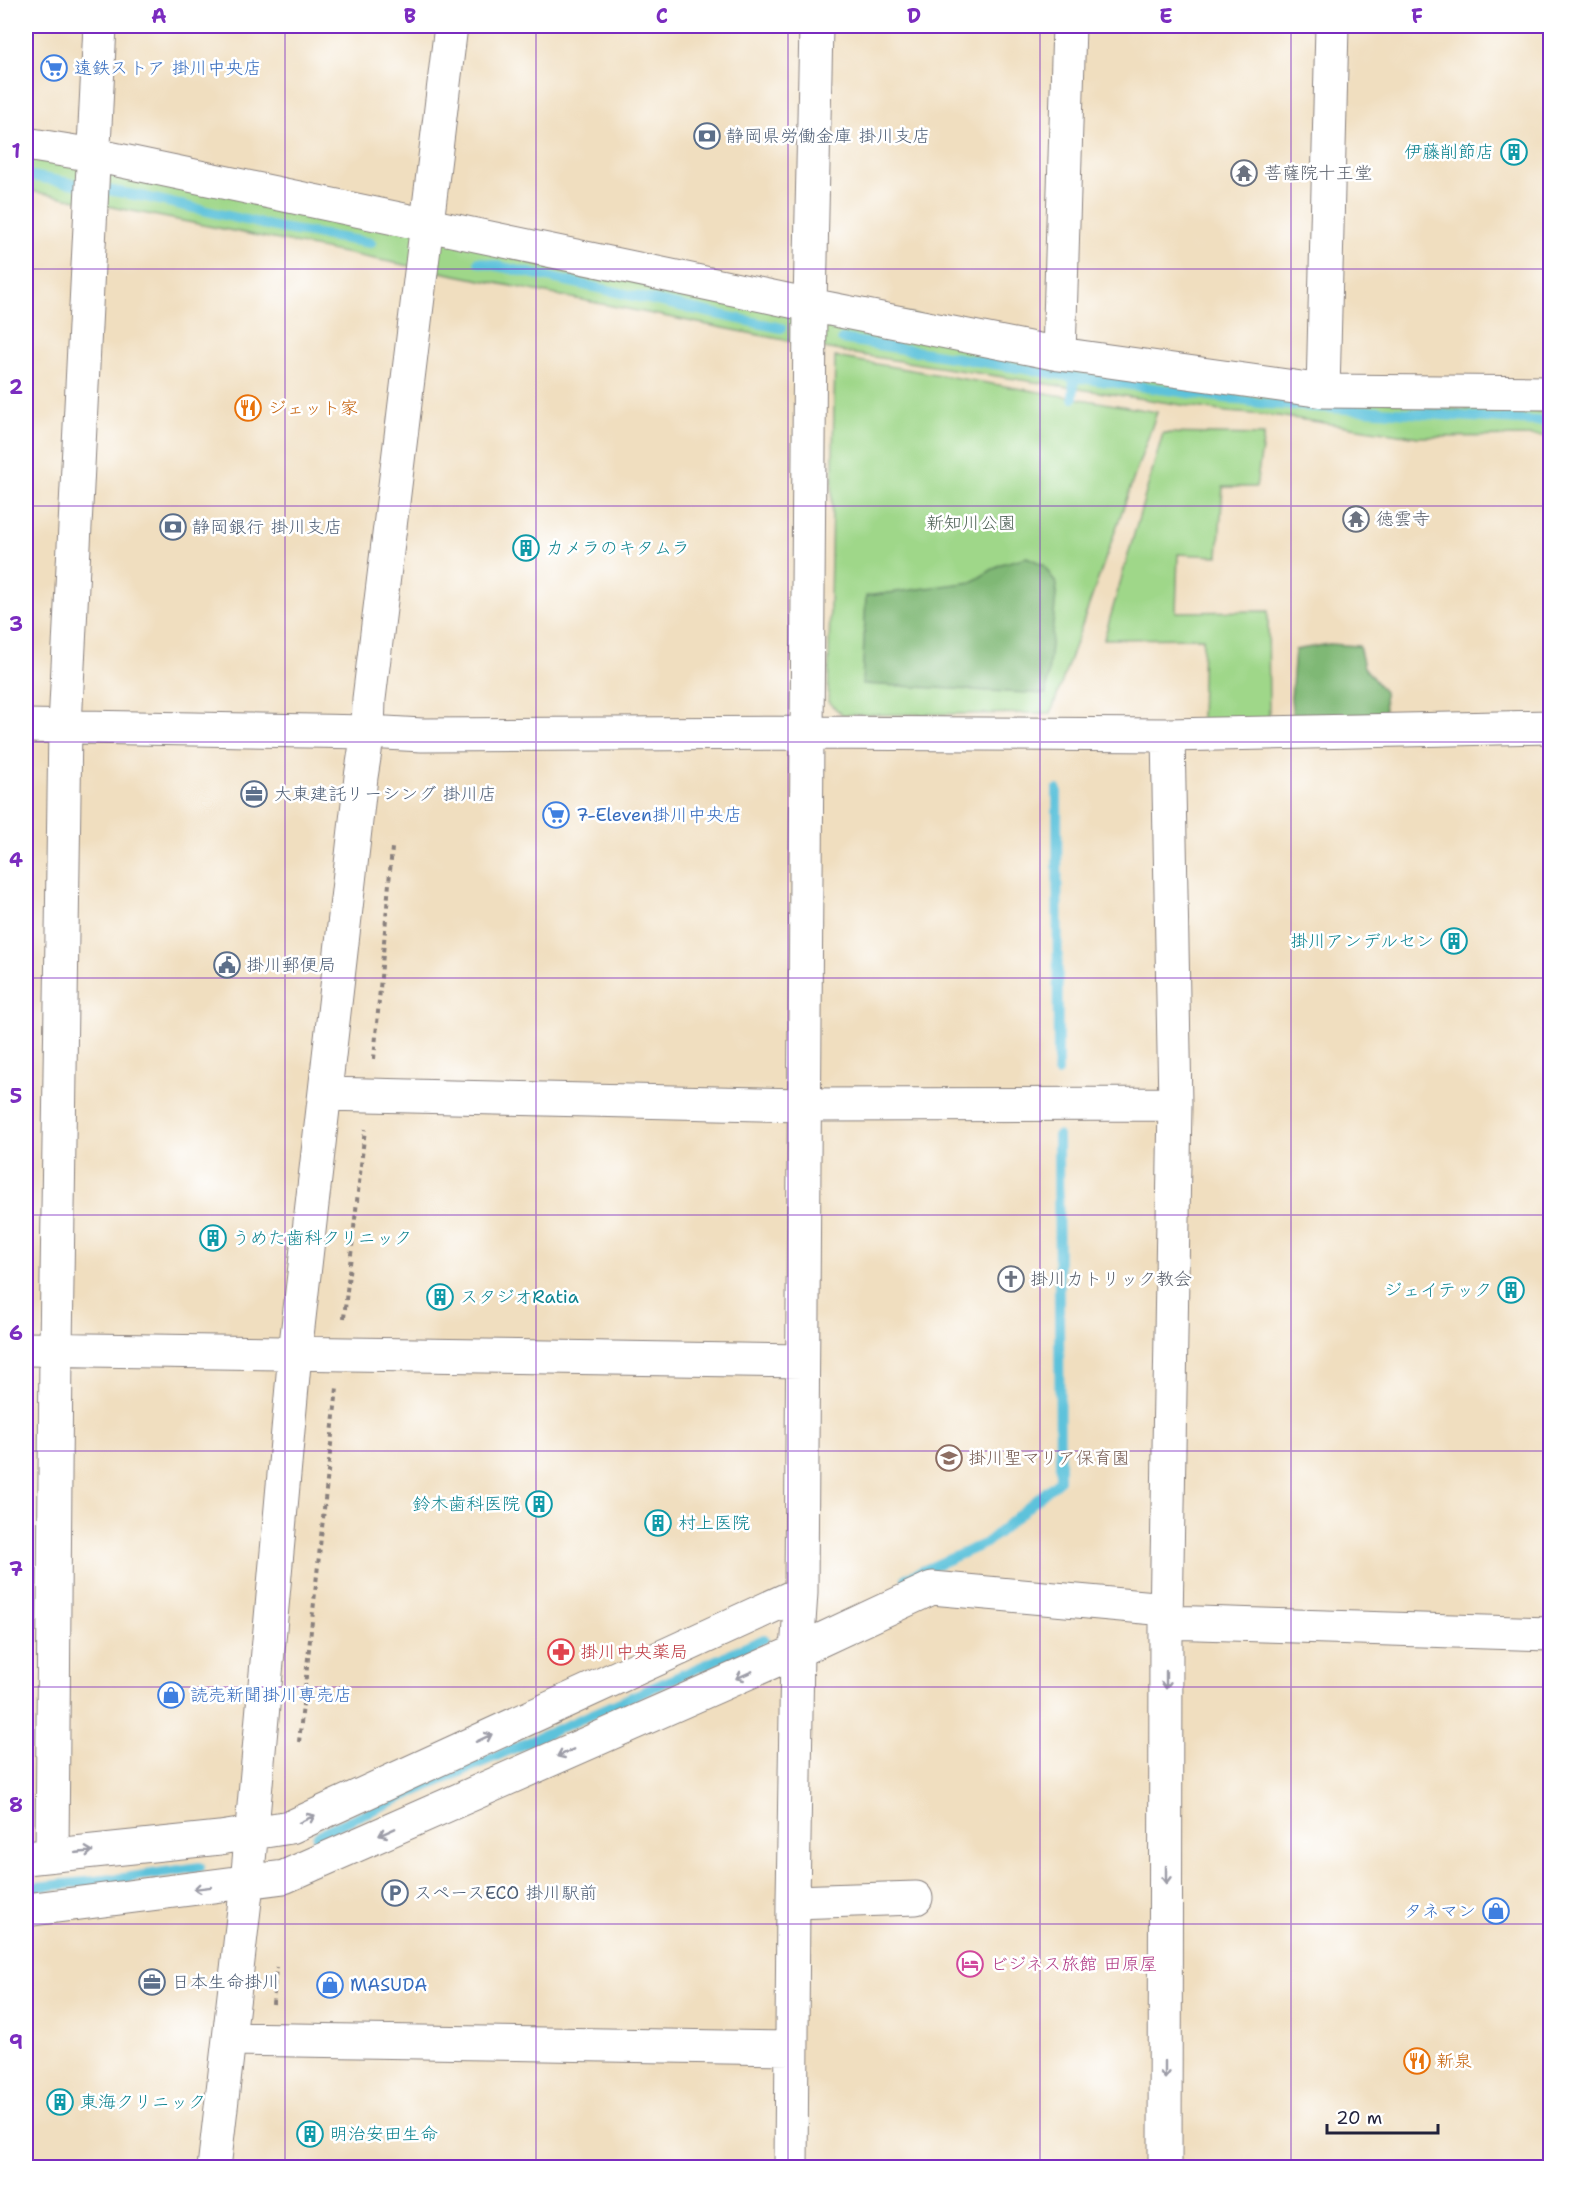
<svg xmlns="http://www.w3.org/2000/svg" width="1576" height="2193" font-family="'Shantell Sans','Klee One',sans-serif">
<style>
.green{fill:#9fd789;stroke:#607c62;stroke-width:1.5}
.forest{fill:#7fb875;stroke:#506d58;stroke-width:1.5}
.lines{fill:none;stroke-linecap:round;stroke-linejoin:round}
.stream{stroke:#5dc2db;stroke-width:10}
.minor-casing{stroke:#89807d;stroke-width:35}
.path{stroke:#89807d;stroke-width:4;stroke-dasharray:4.5 4.5;stroke-linecap:butt}
.minor{stroke:#fff;stroke-width:33}
.oneway{stroke:#9c9ca7}
.grid{fill:none;stroke:#7b2cbf;stroke-width:1.5;stroke-opacity:0.55}
.labels{text-anchor:middle;dominant-baseline:central;stroke-width:5;stroke-linejoin:round;paint-order:stroke}
.shop-label{font-size:18px;fill:#366cbe;stroke:#fff;text-anchor:start}
.service-label{font-size:18px;fill:#4e5e75;stroke:#fff;text-anchor:start}
.culture-label{font-size:18px;fill:#0d838f;stroke:#fff;text-anchor:start}
.worship-label{font-size:18px;fill:#5b616d;stroke:#fff;text-anchor:start}
.food-label{font-size:18px;fill:#c56008;stroke:#fff;text-anchor:start}
.park-label{font-size:18px;fill:#4e6156;stroke:#fff}
.education-label{font-size:18px;fill:#785e54;stroke:#fff;text-anchor:start}
.health-label{font-size:18px;fill:#be3a42;stroke:#fff;text-anchor:start}
.hotel-label{font-size:18px;fill:#b23c85;stroke:#fff;text-anchor:start}
.neatline{fill:none;stroke:#7b2cbf;stroke-width:2}
.grid-label{font-size:20px;text-anchor:middle;font-weight:bold;fill:#7b2cbf}
</style>
<rect width="100%" height="100%" fill="#fff"/>
<filter id="ink" filterUnits="userSpaceOnUse"><feTurbulence type="fractalNoise" baseFrequency=".0167" numOctaves="2"/><feDisplacementMap in="SourceGraphic" scale="12" xChannelSelector="R" yChannelSelector="G"/><feConvolveMatrix kernelMatrix="1 2 1 2 8 2 1 2 1" color-interpolation-filters="sRGB"/></filter>
<filter id="wash" filterUnits="userSpaceOnUse"><feTurbulence type="fractalNoise" baseFrequency=".008" numOctaves="4" result="noise"/><feDisplacementMap in="SourceGraphic" scale="24" xChannelSelector="R" yChannelSelector="G"/><feGaussianBlur stdDeviation="1.35" result="paint"/><feColorMatrix in="noise" values="0 0 0 0 0 0 0 0 0 0 0 0 0 0 0 0 0 1.4 0 .05"/><feComposite in="paint" operator="in"/></filter>
<g filter="url(#wash)">
<rect width="100%" height="100%" fill="#f0debf"/>
<path class="green" d="M26,154L1428,408L1550,411V436L1418,437L1278,416L1227,412L855,354L26,190Z
M835,357L1157,412L1051,713L843,715L828,702Z
M1163,433L1264,435L1256,487H1223L1218,556L1178,554L1176,612L1268,611L1269,722L1201,721L1203,638L1104,639Z"/>
<path class="forest" d="M1027,557L1044,565L1057,585L1046,694L862,684L866,596L972,582L1001,564Z
M1329,644L1359,646L1364,667L1384,692L1385,713L1356,718L1293,721L1291,698L1295,650Z"/>
<g class="lines">
<path class="stream" d="M26,175L146,197L280,228L371,243
M479,262L781,328
M842,339L1074,377L1268,404L1550,422
M1073,398L1074,377
M1057,790L1058,1072
M906,1578L986,1543L1060,1480L1058,1136
M317,1837L325,1831L764,1639
M26,1888L124,1878L200,1867"/>
</g>
</g>
<g filter="url(#ink)">
<g class="lines">
<g class="minor-casing">
<path id="minor" d="M26,144L94,155L810,305L1059,354L1323,391L1550,393
M1059,354L1069,26
M1323,391L1332,26
M26,726L368,732L422,735L807,733L1168,735L1550,727
M325,1094L803,1105L1175,1104
M26,1349L801,1361
M1166,1622L1550,1634
M52,1855L56,1349L65,726L100,26
M26,1858L220,1838L291,1827L801,1593
M793,1902L916,1898
M26,1910L284,1877L797,1651L932,1588L1166,1609
M231,2039L791,2048
M214,2168L247,1883L295,1353L361,777L368,732L369,699L451,26
M791,2168L793,1902L797,1651L801,1593L810,305L816,26
M1165,2168L1166,1622L1175,1104L1168,735"/>
</g>
<path class="path" d="M374,1059L392,848
M344,1318L365,1129
M299,1742L337,1388
M273,2004L276,1967"/>
<use href="#minor" class="minor"/>
</g>
<defs><path id="oneway-shaft" d="M-6 0H5M1.5-3L5.5 0L1.5 3" fill="none" stroke-width="1.6" stroke-linecap="round" stroke-linejoin="round" transform="scale(1.5)"/></defs>
<g class="oneway">
<use href="#oneway-shaft" transform="translate(744 1675) rotate(156)"/>
<use href="#oneway-shaft" transform="translate(1166 1680) rotate(90)"/>
<use href="#oneway-shaft" transform="translate(484 1738) rotate(-25)"/>
<use href="#oneway-shaft" transform="translate(565 1753) rotate(156)"/>
<use href="#oneway-shaft" transform="translate(307 1819) rotate(-25)"/>
<use href="#oneway-shaft" transform="translate(387 1832) rotate(156)"/>
<use href="#oneway-shaft" transform="translate(84 1852) rotate(-6)"/>
<use href="#oneway-shaft" transform="translate(1166 1875) rotate(90)"/>
<use href="#oneway-shaft" transform="translate(202 1888) rotate(173)"/>
<use href="#oneway-shaft" transform="translate(1165 2070) rotate(90)"/>
</g>
</g>
<path class="grid" d="M285,26V2168M536,26V2168M788,26V2168M1040,26V2168M1291,26V2168M26,269H1550M26,506H1550M26,742H1550M26,978H1550M26,1215H1550M26,1451H1550M26,1687H1550M26,1924H1550"/>
<defs>
<g id="supermarket-ring" transform="scale(1.35)"><circle r="9.5" fill="#fff" stroke="#3f7fe0" stroke-width="1.5"/><path d="M-6-5.5h2.5l.6 2H6L4.5 2H-2.5L-4.4-4H-6ZM-1.5 3.2a1.3 1.3 0 1 0 .1 0ZM3 3.2a1.3 1.3 0 1 0 .1 0Z" fill="#3f7fe0"/></g>
<g id="bank-ring" transform="scale(1.35)"><circle r="9.5" fill="#fff" stroke="#5c6f8a" stroke-width="1.5"/><path d="M-6-4H6V4H-6ZM0-2.3a2.3 2.3 0 1 0 0 4.6a2.3 2.3 0 1 0 0-4.6Z" fill="#5c6f8a"/></g>
<g id="building-ring" transform="scale(1.35)"><circle r="9.5" fill="#fff" stroke="#0f9aa8" stroke-width="1.5"/><path d="M-4-6H4V6H1V3H-1V6H-4ZM-2.5-4.3h1.7v1.8h-1.7ZM.8-4.3h1.7v1.8H.8ZM-2.5-1h1.7V.8h-1.7ZM.8-1h1.7V.8H.8Z" fill="#0f9aa8"/></g>
<g id="temple-ring" transform="scale(1.35)"><circle r="9.5" fill="#fff" stroke="#6b7280" stroke-width="1.5"/><path d="M0-6L5-2H3V0L6.5 2.5H4V6H1.5V3h-3V6H-4V2.5H-6.5L-3 0V-2H-5Z" fill="#6b7280"/></g>
<g id="restaurant-ring" transform="scale(1.35)"><circle r="9.5" fill="#fff" stroke="#e8710a" stroke-width="1.5"/><path d="M-5-6h1v4h1v-4h1v4h1v-4h1v5L-1.5 .5V6h-2V.5L-5-1ZM5-6V6H3V1.5H1.5Q1.5-4 5-6Z" fill="#e8710a"/></g>
<g id="office-ring" transform="scale(1.35)"><circle r="9.5" fill="#fff" stroke="#5c6f8a" stroke-width="1.5"/><path d="M-6-3h4V-5.5h4V-3h4V5H-6ZM-1-4.5V-3h2v-1.5ZM-6 0V1H6V0Z" fill="#5c6f8a"/></g>
<g id="civic-ring" transform="scale(1.35)"><circle r="9.5" fill="#fff" stroke="#5c6f8a" stroke-width="1.5"/><path d="M-.6-6.5H3V-4.5H.6V-3L4-1V1h2V6H-6V1h2V-1L-.6-3ZM-1.2 2.5V6h2.4V2.5Z" fill="#5c6f8a"/></g>
<g id="church-ring" transform="scale(1.35)"><circle r="9.5" fill="#fff" stroke="#6b7280" stroke-width="1.5"/><path d="M-1.2-6h2.4v3.5h3.3v2.4h-3.3V6h-2.4V-.1h-3.3v-2.4h3.3Z" fill="#6b7280"/></g>
<g id="school-ring" transform="scale(1.35)"><circle r="9.5" fill="#fff" stroke="#8d6e63" stroke-width="1.5"/><path d="M0-5L7-2L0 1L-7-2ZM-4 1L0 2.5L4 1V4Q0 6-4 4Z" fill="#8d6e63"/></g>
<g id="pharmacy-ring" transform="scale(1.35)"><circle r="9.5" fill="#fff" stroke="#e0444e" stroke-width="1.5"/><path d="M-2-6h4v4h4v4h-4v4h-4v-4h-4v-4h4Z" fill="#e0444e"/></g>
<g id="shop-ring" transform="scale(1.35)"><circle r="9.5" fill="#fff" stroke="#3f7fe0" stroke-width="1.5"/><path d="M-5-2.5h2.3a2.7 3.5 0 0 1 5.4 0H5L5.5 6h-11ZM-1.5-2.5h3a1.5 2.3 0 0 0-3 0Z" fill="#3f7fe0"/></g>
<g id="parking-ring" transform="scale(1.35)"><circle r="9.5" fill="#fff" stroke="#5c6f8a" stroke-width="1.5"/><path d="M-3.5-5.5H1a3.5 3.5 0 0 1 0 7H-1V5.5H-3.5ZM-1-3.4V-.6H.8a1.4 1.4 0 0 0 0-2.8Z" fill="#5c6f8a"/></g>
<g id="hotel-ring" transform="scale(1.35)"><circle r="9.5" fill="#fff" stroke="#d1479c" stroke-width="1.5"/><path d="M-6-4.5h1.5V1H6V5H4.5V3h-9V5H-6ZM-4 0a1.8 1.8 0 1 1 3.6 0ZM.5 0V-2.5h3Q6-2.5 6 0Z" fill="#d1479c"/></g>
</defs>
<g fill-rule="evenodd">
<use href="#supermarket-ring" x="54" y="68"/>
<use href="#bank-ring" x="707" y="136"/>
<use href="#building-ring" x="1514" y="152"/>
<use href="#temple-ring" x="1244" y="173"/>
<use href="#restaurant-ring" x="248" y="408"/>
<use href="#temple-ring" x="1356" y="519"/>
<use href="#bank-ring" x="173" y="527"/>
<use href="#building-ring" x="526" y="548"/>
<use href="#office-ring" x="254" y="794"/>
<use href="#supermarket-ring" x="556" y="815"/>
<use href="#building-ring" x="1454" y="941"/>
<use href="#civic-ring" x="227" y="965"/>
<use href="#building-ring" x="213" y="1238"/>
<use href="#church-ring" x="1011" y="1279"/>
<use href="#building-ring" x="1511" y="1290"/>
<use href="#building-ring" x="440" y="1297"/>
<use href="#school-ring" x="949" y="1458"/>
<use href="#building-ring" x="539" y="1504"/>
<use href="#building-ring" x="658" y="1523"/>
<use href="#pharmacy-ring" x="561" y="1652"/>
<use href="#shop-ring" x="171" y="1695"/>
<use href="#parking-ring" x="395" y="1893"/>
<use href="#shop-ring" x="1496" y="1911"/>
<use href="#hotel-ring" x="970" y="1964"/>
<use href="#office-ring" x="152" y="1982"/>
<use href="#shop-ring" x="330" y="1985"/>
<use href="#restaurant-ring" x="1417" y="2061"/>
<use href="#building-ring" x="60" y="2102"/>
<use href="#building-ring" x="310" y="2134"/>
</g>
<g class="labels">
<g class="shop-label">
<text x="74" y="68">遠鉄ストア 掛川中央店</text>
<text x="576" y="815">7-Eleven掛川中央店</text>
<text x="190" y="1695">読売新聞掛川専売店</text>
<text x="1476" y="1911" text-anchor="end">タネマン</text>
<text x="350" y="1985">MASUDA</text>
</g>
<g class="service-label">
<text x="726" y="136">静岡県労働金庫 掛川支店</text>
<text x="192" y="527">静岡銀行 掛川支店</text>
<text x="274" y="794">大東建託リーシング 掛川店</text>
<text x="246" y="965">掛川郵便局</text>
<text x="414" y="1893">スペースECO 掛川駅前</text>
<text x="172" y="1982">日本生命掛川</text>
</g>
<g class="culture-label">
<text x="1494" y="152" text-anchor="end">伊藤削節店</text>
<text x="546" y="548">カメラのキタムラ</text>
<text x="1434" y="941" text-anchor="end">掛川アンデルセン</text>
<text x="232" y="1238">うめた歯科クリニック</text>
<text x="1492" y="1290" text-anchor="end">ジェイテック</text>
<text x="460" y="1297">スタジオRatia</text>
<text x="520" y="1504" text-anchor="end">鈴木歯科医院</text>
<text x="678" y="1523">村上医院</text>
<text x="80" y="2102">東海クリニック</text>
<text x="330" y="2134">明治安田生命</text>
</g>
<g class="worship-label">
<text x="1264" y="173">菩薩院十王堂</text>
<text x="1376" y="519">徳雲寺</text>
<text x="1030" y="1279">掛川カトリック教会</text>
</g>
<g class="food-label">
<text x="268" y="408">ジェット家</text>
<text x="1436" y="2061">新泉</text>
</g>
<g class="park-label">
<text x="971" y="523">新知川公園</text>
</g>
<g class="education-label">
<text x="968" y="1458">掛川聖マリア保育園</text>
</g>
<g class="health-label">
<text x="580" y="1652">掛川中央薬局</text>
</g>
<g class="hotel-label">
<text x="990" y="1964">ビジネス旅館 田原屋</text>
</g>
</g>
<rect width="1576" height="2193" fill="none" stroke="#fff" stroke-width="66"/>
<path d="M1327 2124v9h111v-9" fill="none" stroke="#22223b" stroke-width="3"/>
<text x="1336" y="2124" font-size="18" fill="#22223b" stroke="#ffffff" stroke-width="4.5" paint-order="stroke">20 m</text>
<rect x="33" y="33" width="1510" height="2127" class="neatline"/>
<g class="grid-label">
<text x="159" y="23">A</text>
<text x="410" y="23">B</text>
<text x="662" y="23">C</text>
<text x="914" y="23">D</text>
<text x="1166" y="23">E</text>
<text x="1417" y="23">F</text>
<text x="16" y="158">1</text>
<text x="16" y="394">2</text>
<text x="16" y="631">3</text>
<text x="16" y="867">4</text>
<text x="16" y="1103">5</text>
<text x="16" y="1340">6</text>
<text x="16" y="1576">7</text>
<text x="16" y="1812">8</text>
<text x="16" y="2049">9</text>
</g>
</svg>
